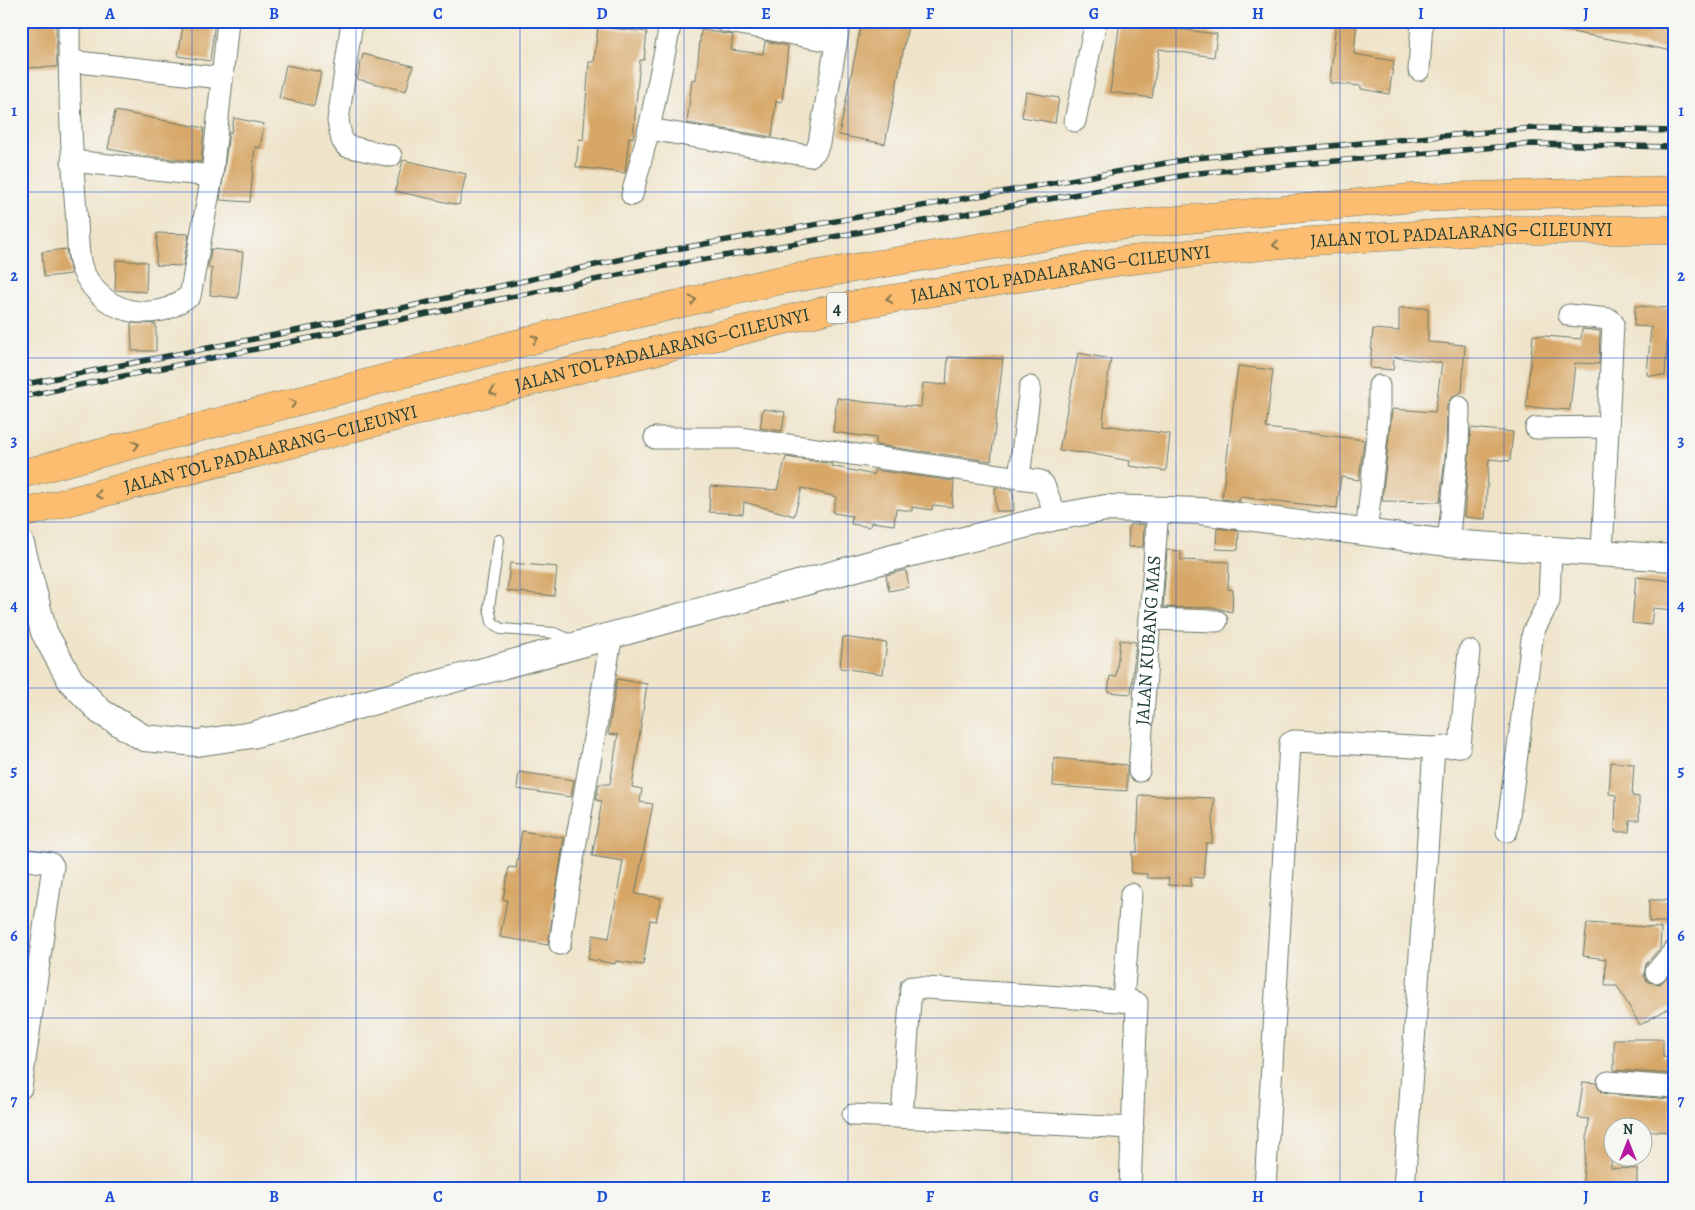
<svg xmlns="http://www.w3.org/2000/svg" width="1695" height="1210" font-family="Alegreya,serif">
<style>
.building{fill:#d7a768}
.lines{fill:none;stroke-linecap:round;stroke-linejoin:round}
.service-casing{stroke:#687768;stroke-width:12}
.minor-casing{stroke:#687768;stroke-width:23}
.tertiary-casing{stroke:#687768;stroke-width:28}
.motorway-casing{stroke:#687768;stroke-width:29}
.service{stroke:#fff;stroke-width:10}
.minor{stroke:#fff;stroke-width:21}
.tertiary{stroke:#fff;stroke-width:26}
.motorway{stroke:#fcbd6f;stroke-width:28}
.rail-casing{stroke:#1f3d34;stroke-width:5.5}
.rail{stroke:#f6f6f2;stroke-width:4;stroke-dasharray:11;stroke-linecap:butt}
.oneway{stroke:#82774f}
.grid{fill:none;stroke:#1d4ed8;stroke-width:1;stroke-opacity:0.55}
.labels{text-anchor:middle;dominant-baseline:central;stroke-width:5;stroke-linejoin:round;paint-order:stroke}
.shield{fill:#f6f6f2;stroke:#60746d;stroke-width:1}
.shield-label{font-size:18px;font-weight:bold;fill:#1f3d34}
.street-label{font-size:19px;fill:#1f3d34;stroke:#f6f6f2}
.neatline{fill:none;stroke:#1d4ed8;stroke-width:2}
.grid-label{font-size:16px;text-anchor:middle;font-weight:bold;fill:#1d4ed8}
</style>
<rect width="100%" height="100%" fill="#f6f6f2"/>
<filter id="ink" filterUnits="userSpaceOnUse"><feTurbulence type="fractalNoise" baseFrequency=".02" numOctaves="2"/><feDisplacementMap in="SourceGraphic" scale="10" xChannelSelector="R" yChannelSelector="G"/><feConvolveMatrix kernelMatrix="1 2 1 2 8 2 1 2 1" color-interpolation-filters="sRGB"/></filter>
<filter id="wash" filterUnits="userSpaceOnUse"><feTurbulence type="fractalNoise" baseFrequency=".0096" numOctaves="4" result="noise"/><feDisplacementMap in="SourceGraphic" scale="20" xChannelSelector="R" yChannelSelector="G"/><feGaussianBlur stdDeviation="1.12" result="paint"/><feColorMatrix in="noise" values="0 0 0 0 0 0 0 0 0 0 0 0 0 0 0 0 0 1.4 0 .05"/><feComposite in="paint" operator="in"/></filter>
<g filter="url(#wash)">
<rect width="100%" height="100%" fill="#efe4ca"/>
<g id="blocks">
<path class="building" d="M21,21H56L57,67L22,68Z
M184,21H215L210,61L178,56Z
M862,21H909L885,144L839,135Z
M1120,21H1162L1161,27L1217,34L1214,57L1159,49L1152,98L1110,92Z
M1336,21H1357L1354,54L1394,61L1389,94L1361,89V86L1330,83Z
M1562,21H1674V51L1561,30Z
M598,27L647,32L644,60H640L633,138L629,137L625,173L576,167L579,139L583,140L589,62H594Z
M701,30L733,35L731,50L763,54L765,41L788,46L782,102L776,101L772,137L687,123L692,79L696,80Z
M363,54L413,66L406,91L357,79Z
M286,65L321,72L314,106L279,98Z
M1026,92L1059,98L1055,123L1022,117Z
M115,111L204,128L201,162L145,156L108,149Z
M234,118L264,124L260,148L255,147L250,202L220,200L229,132L231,133Z
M403,160L466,174L459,205L395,191Z
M157,233L189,234L183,266L156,265Z
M66,249L71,274L44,277L42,252Z
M211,249L243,252L238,298L210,295L212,268H208Z
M116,260L147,262L146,292L115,290Z
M1635,306L1669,308L1665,376L1647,375L1651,327L1634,326Z
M1399,308H1428V342L1465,345L1462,392L1453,396L1447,406L1446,449L1440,502L1382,501L1392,409L1435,412L1442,363L1394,357L1393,370L1370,368L1373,329L1399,331Z
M131,323L156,324V351H132Z
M1582,329L1600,331L1599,364L1575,363L1570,410L1526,407L1533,335L1581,339Z
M1078,353L1111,359L1106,389L1103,425L1170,434L1166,471L1129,466L1130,461L1087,453L1059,451Z
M948,357L1003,359L991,461L876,445V438L833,432L837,398L864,402L921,407L923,383L946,385Z
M1238,366L1273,370L1266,428L1364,440L1359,480L1341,477L1337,508L1240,497V501L1222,499Z
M763,409L785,412L782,431L760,428Z
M1471,428L1513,432L1510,461L1489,459L1485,519L1464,517Z
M786,457L832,464L831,466L874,475V470L954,481L952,507L933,505L932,510L912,507V511L896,509L894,525L871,522L870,527L851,524L852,516L833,513L836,497L802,488L794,516L744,502L743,514L709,512L710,486L777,490Z
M995,487L1013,490L1014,511H996Z
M1144,524L1143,547H1128L1129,525Z
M1217,528L1239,531L1238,550L1216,549Z
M1167,550L1181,551V560L1229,562L1228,589L1233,590L1232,612L1217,608L1163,607Z
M510,563L557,567L554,596L507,591Z
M906,570L909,587L889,591L886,575Z
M1636,577L1674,581V610L1653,608L1651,625L1632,623Z
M843,637L887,643L883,674L840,668Z
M1120,640L1136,642L1131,694L1108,692L1110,676L1116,677Z
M617,679L647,684L632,787L642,789L640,802L653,804L635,894L661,898L656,921L650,920L643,965L616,961L615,964L588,959L593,935L609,938L623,861L592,856L602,801L596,800L599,784H610L618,735L608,734Z
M1054,758L1127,765V791L1053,786Z
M1611,762L1634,764L1632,796L1639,797V820H1630L1629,832H1615L1616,795L1609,794Z
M519,772L574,780L571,797L517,789Z
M1139,795L1214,798L1212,843H1206L1203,878L1191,877V886L1168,885L1169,878H1147V874L1131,873L1132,852H1137Z
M522,831L564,838L548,945L500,937L507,900L503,899L509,867L516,868Z
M1649,900H1671V922H1649Z
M1587,923L1661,928L1660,948L1646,964L1644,976L1648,982L1660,984L1674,970V1005L1640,1025L1617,986H1605L1606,959L1583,956Z
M1614,1039H1663V1057L1674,1059V1074L1614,1070Z
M1583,1082L1596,1083L1601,1092L1607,1094L1672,1099L1669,1132L1642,1130V1128H1612L1611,1168L1637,1169V1189H1582L1589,1119L1578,1118Z"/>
</g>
</g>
<g filter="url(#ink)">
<use href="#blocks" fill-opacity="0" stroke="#687768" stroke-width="1"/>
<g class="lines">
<g class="service-casing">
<path id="service" d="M499,540L489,607L492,622L501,629L554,633L574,641"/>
</g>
<g class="minor-casing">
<g id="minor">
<path d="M69,21C69,88 71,155 77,222C78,236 77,258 83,271C98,303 128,318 163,310C172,308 182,300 190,296L212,176L228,21"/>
<path d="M352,21L338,121L342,140L346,146L391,156"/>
<path d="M671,21L649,129L810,156L816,151L819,143L840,21"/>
<path d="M724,21L836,42"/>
<path d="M69,61L221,78"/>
<path d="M1419,70L1422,21"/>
<path d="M1075,121L1096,21"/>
<path d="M72,161L212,176"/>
<path d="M632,195L649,129"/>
<path d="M1569,315L1609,319L1613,323L1602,553"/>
<path d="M1536,428L1606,427"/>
<path d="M655,438H740L1040,481L1044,485L1056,517"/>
<path d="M1019,478L1030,387"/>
<path d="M1366,534L1379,417V386"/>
<path d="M1448,543L1458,450L1459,407"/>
<path d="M1150,619L1217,621"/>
<path id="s1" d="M1139,771L1158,508"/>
<path d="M1507,831L1533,632L1549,601L1551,550"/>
<path d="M21,859L50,863L53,866L21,1088"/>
<path d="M560,944L569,883L612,634"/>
<path d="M1656,972L1674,951"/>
<path d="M1123,1001L1131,894"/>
<path d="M1608,1082L1674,1087"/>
<path d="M853,1115L1133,1128"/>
<path d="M902,1117L911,987L1135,1002L1137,1003L1130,1189"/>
<path d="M1265,1189L1290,743L1294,741L1434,748L1460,746L1469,651"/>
<path d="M1404,1189L1434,748"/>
</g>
</g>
<g class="tertiary-casing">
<path id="tertiary" d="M21,544L44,632L71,681L101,712L144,738L197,743L252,735L892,558L1056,517L1106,508L1200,511L1448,543L1674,558"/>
</g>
<g class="motorway-casing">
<g id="motorway">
<path d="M21,474L573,329L776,281L1104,227L1412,198L1674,190"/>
<path id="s2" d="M21,514L587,367L831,309L1122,261L1311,241L1506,230H1674"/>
</g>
</g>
<use href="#service" class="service"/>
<use href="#minor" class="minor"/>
<use href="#tertiary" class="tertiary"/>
<use href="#motorway" class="motorway"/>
<g class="rail-casing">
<path id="rail" d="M21,385L330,324L636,256L1195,158L1533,128L1674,131
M21,397L638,271L1198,173L1532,144L1674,147"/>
</g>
<use href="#rail" class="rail"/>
</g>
<defs><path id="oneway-chevron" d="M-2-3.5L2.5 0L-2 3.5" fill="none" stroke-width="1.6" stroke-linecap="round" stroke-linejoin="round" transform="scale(1.25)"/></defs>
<g class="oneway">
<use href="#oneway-chevron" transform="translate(1276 245) rotate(174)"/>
<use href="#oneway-chevron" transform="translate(889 299) rotate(171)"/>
<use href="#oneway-chevron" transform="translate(693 300) rotate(-13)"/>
<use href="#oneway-chevron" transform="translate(535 339) rotate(-15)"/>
<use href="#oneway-chevron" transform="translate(493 392) rotate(165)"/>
<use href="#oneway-chevron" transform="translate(293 403) rotate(-15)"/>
<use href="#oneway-chevron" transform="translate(136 445) rotate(-14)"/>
<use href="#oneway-chevron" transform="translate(99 495) rotate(166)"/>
</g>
</g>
<path class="grid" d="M192,21V1189M356,21V1189M520,21V1189M684,21V1189M848,21V1189M1012,21V1189M1176,21V1189M1340,21V1189M1504,21V1189M21,192H1674M21,358H1674M21,522H1674M21,688H1674M21,852H1674M21,1018H1674"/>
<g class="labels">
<rect class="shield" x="827" y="292.5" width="20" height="31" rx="4"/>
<g class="shield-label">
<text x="837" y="308">4</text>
</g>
<g class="street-label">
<text stroke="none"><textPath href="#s2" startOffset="1471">JALAN TOL PADALARANG–CILEUNYI</textPath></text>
<text stroke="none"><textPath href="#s2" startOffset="1068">JALAN TOL PADALARANG–CILEUNYI</textPath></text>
<text stroke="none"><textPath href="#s2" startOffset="662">JALAN TOL PADALARANG–CILEUNYI</textPath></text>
<text stroke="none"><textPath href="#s2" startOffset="258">JALAN TOL PADALARANG–CILEUNYI</textPath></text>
<text stroke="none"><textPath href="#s1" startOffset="131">JALAN KUBANG MAS</textPath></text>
</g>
</g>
<rect width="1695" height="1210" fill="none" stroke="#f6f6f2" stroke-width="55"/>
<g transform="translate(1628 1142)"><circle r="24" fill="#f6f6f2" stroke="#a0aca6"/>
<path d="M0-4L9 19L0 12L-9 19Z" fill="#b5179e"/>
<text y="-8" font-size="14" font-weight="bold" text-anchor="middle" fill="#1f3d34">N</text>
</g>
<rect x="28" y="28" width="1640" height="1154" class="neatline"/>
<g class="grid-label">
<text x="110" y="19">A</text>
<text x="274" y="19">B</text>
<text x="438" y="19">C</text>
<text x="602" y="19">D</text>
<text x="766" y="19">E</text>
<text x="930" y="19">F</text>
<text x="1094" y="19">G</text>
<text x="1258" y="19">H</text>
<text x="1421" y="19">I</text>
<text x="1586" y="19">J</text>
<text x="14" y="116">1</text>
<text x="1681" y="116">1</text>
<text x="14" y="281">2</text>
<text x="1681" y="281">2</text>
<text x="14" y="446">3</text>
<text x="1681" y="446">3</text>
<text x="14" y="611">4</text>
<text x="1681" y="611">4</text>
<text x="14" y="776">5</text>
<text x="1681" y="776">5</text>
<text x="14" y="941">6</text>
<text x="1681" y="941">6</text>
<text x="14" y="1106">7</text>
<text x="1681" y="1106">7</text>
<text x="110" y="1202">A</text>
<text x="274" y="1202">B</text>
<text x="438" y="1202">C</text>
<text x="602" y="1202">D</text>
<text x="766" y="1202">E</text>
<text x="930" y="1202">F</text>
<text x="1094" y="1202">G</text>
<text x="1258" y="1202">H</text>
<text x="1421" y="1202">I</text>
<text x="1586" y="1202">J</text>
</g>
</svg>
